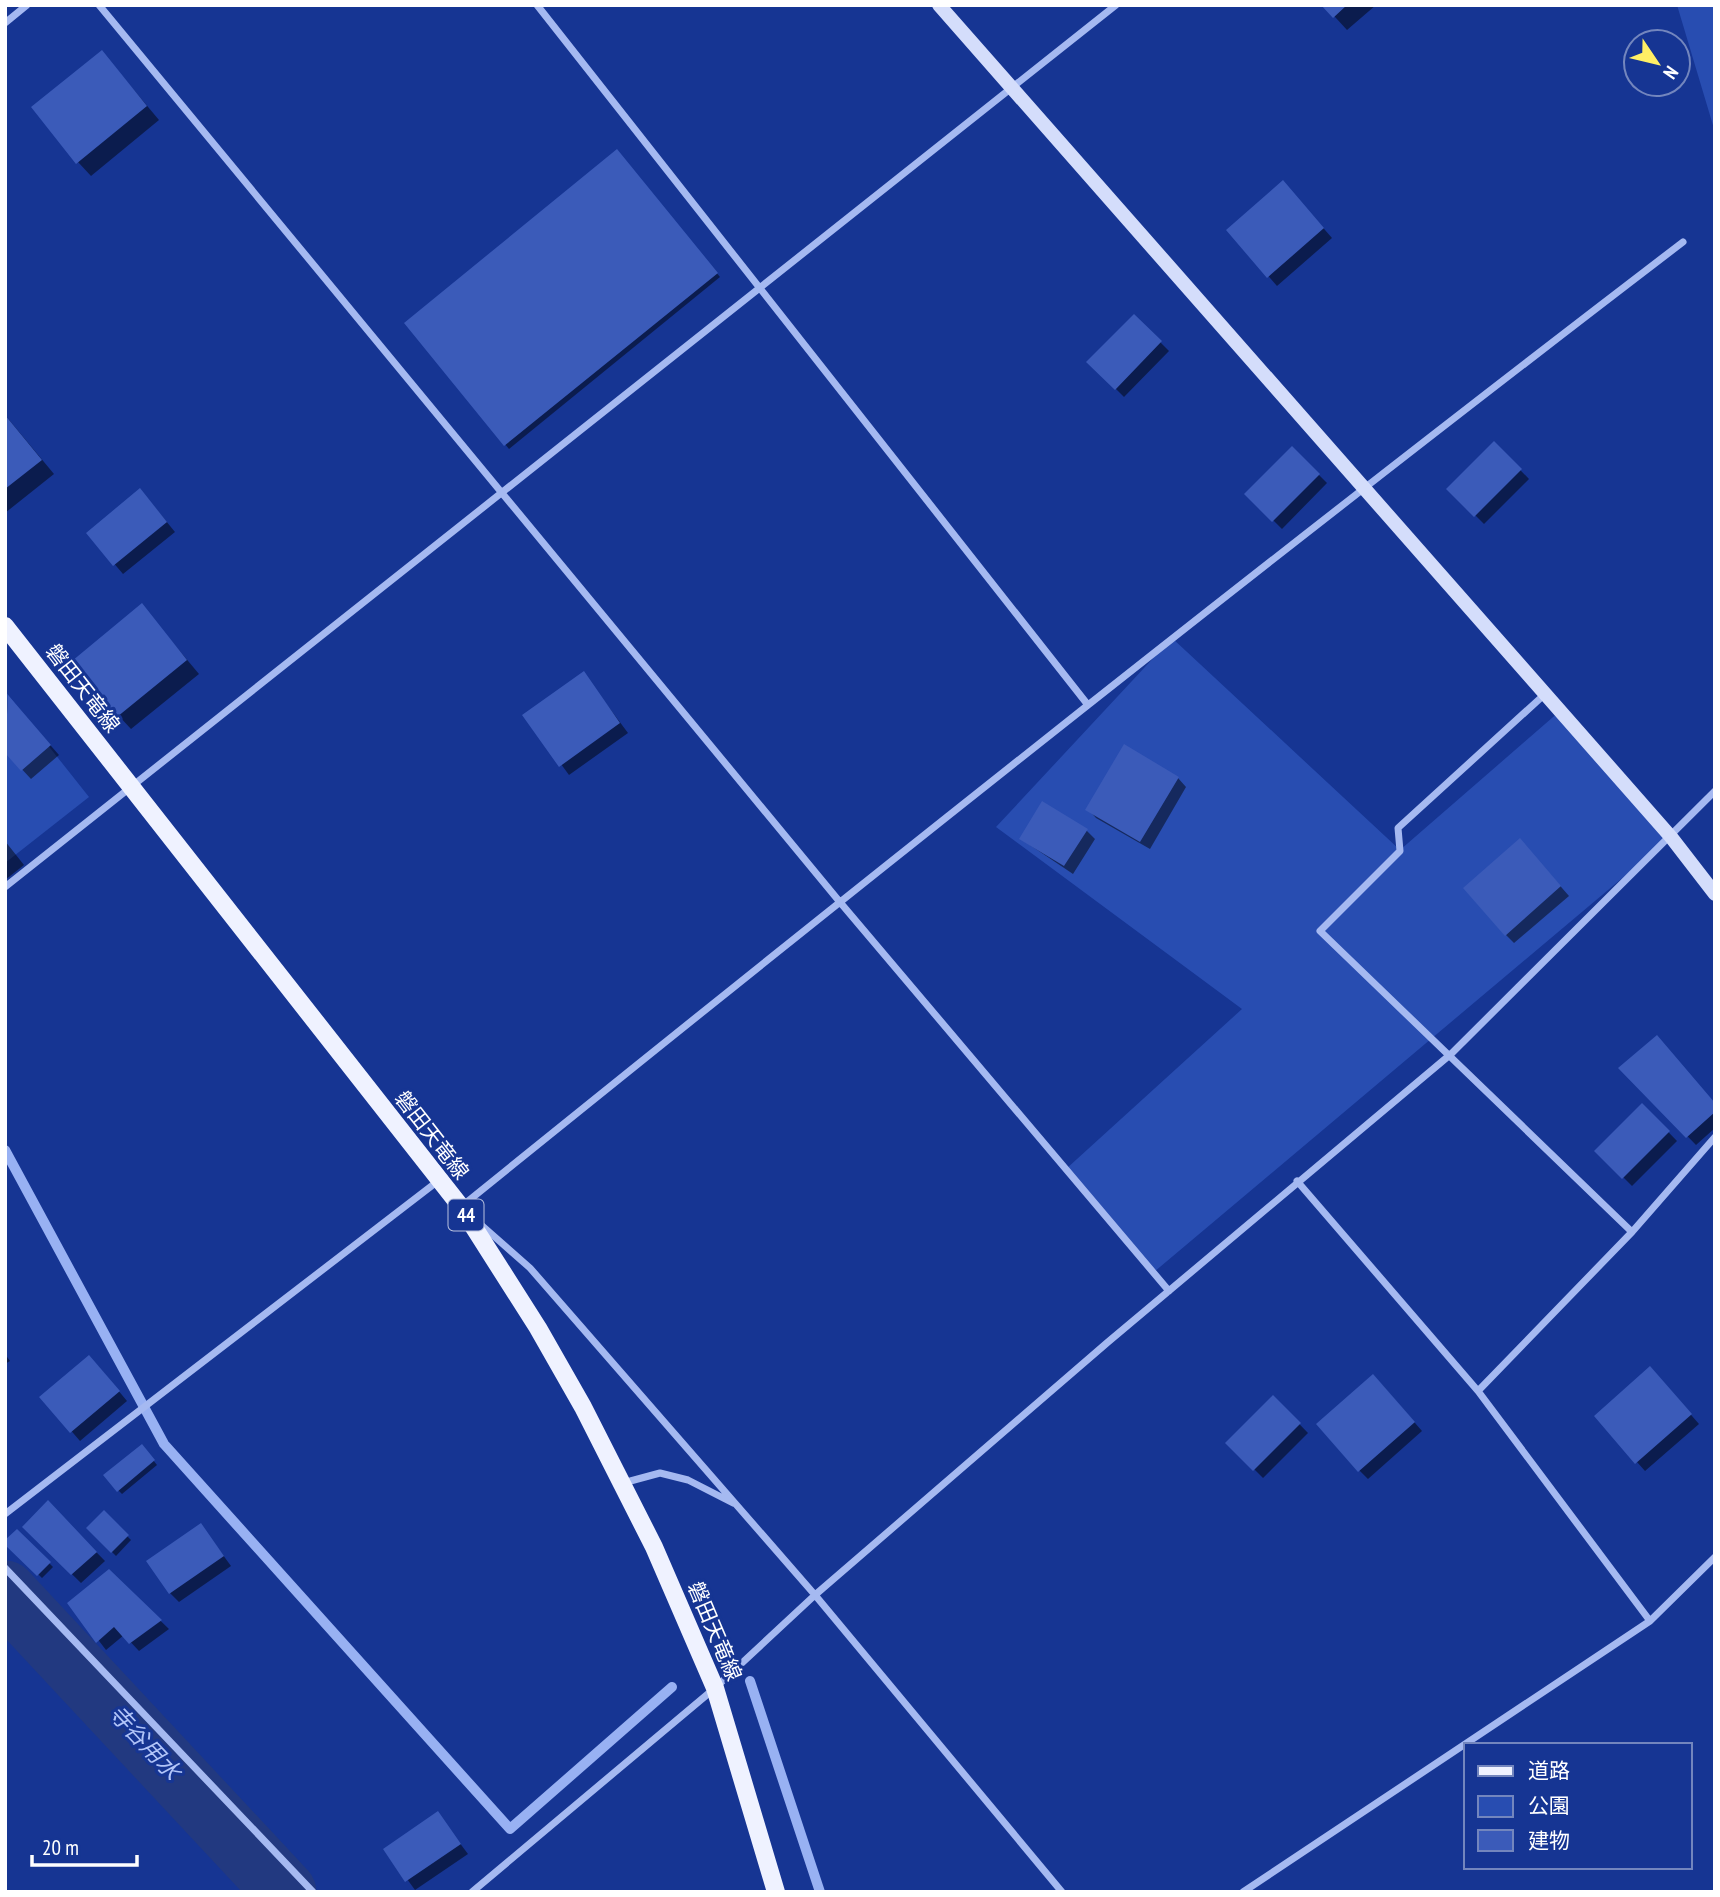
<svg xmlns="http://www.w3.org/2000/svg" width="1720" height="1897" font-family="'PT Sans Narrow','Noto Sans JP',sans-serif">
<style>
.green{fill:#284db1}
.shadow{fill:#0007}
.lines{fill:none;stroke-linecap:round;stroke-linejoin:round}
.stream{stroke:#98b1f3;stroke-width:10}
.river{stroke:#223980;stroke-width:63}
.building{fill:#3b5bb9}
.street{stroke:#a5b9f1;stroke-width:7}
.secondary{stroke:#d4ddfb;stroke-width:14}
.primary{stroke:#eff2ff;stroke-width:18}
.labels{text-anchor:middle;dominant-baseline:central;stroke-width:6;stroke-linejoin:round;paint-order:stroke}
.shield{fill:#163593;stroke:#b9c2df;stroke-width:2}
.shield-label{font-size:19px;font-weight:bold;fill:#fff}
.street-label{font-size:21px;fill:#fff;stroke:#163593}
.water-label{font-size:23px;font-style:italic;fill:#b1c4f8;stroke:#163593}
</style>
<rect width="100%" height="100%" fill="#163593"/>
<path class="green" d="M1677,5H1715V132Z
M1172,638L1400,850L1560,711L1671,837L1154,1272L1066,1169L1242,1009L996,827Z
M5,691L89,797L5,863Z"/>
<path class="shadow" d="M1324,5H1376L1347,30Z
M102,52L159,120L91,176L78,162Z
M621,156L720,277L509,449L407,324Z
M1291,191L1332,238L1277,286L1228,230Z
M1134,316L1169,351L1124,397L1089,362Z
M5,415L54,474L5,513Z
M1494,443L1529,479L1484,524L1449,489Z
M1292,448L1327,483L1282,529L1247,494Z
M148,499L175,532L123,574L88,533Z
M142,606L199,674L131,729L118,715Z
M584,674L628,733L569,775L525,715Z
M8,697L59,755L31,779L5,751Z
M1178,778L1186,787L1150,849L1096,818L1088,809Z
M1086,830L1095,839L1073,874L1021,839Z
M5,841L24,865L5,880Z
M1528,849L1569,896L1514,943L1506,935Z
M1621,1068L1715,1104V1128L1696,1145Z
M1642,1105L1677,1141L1632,1186L1597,1151Z
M5,1354L10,1361L5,1364Z
M98,1366L127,1401L80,1441L42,1397Z
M1658,1377L1699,1424L1645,1471L1596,1416Z
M1382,1385L1422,1431L1368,1479L1359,1470Z
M1273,1397L1308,1433L1263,1478L1228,1443Z
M145,1450L157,1465L122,1494L118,1490Z
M48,1503L105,1561L81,1583L24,1527Z
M104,1513L131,1540L116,1556L88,1528Z
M201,1525L231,1566L179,1602L170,1593Z
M17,1531L53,1567L42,1578L5,1542Z
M109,1571L169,1629L139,1651L124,1635L106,1650L70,1603Z
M438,1814L468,1854L415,1890L386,1850Z"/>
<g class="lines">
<path class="stream" d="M5,1150L164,1444L510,1829L672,1687
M750,1681L820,1892"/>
<path class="river" d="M5,1592L285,1892"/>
</g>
<path class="building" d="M1321,5H1347L1333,18Z
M102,50L147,106L76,164L31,107Z
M617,149L718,273L504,446L404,323Z
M1283,180L1324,228L1267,278L1226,230Z
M1134,314L1162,341L1115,390L1086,362Z
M5,415L42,460L5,489Z
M1494,441L1522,469L1474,517L1446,489Z
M1292,446L1320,474L1272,522L1244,494Z
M140,488L167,522L113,566L86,533Z
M142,603L187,660L117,717L72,661Z
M584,671L620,723L559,767L522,715Z
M8,695L51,745L21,771L5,753Z
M1124,744L1179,777L1140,842L1085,810Z
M1042,801L1088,829L1064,866L1019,839Z
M1520,838L1561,886L1505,936L1463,888Z
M1657,1035L1715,1103V1112L1686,1138L1618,1068Z
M1642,1103L1670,1131L1622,1179L1594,1151Z
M89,1355L120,1391L70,1433L39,1397Z
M1650,1366L1692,1414L1635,1464L1594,1416Z
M1373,1374L1415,1422L1358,1472L1316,1424Z
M1273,1395L1301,1423L1253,1471L1225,1443Z
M142,1444L155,1460L117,1492L103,1475Z
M48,1500L97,1552L71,1575L22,1527Z
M104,1510L129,1535L111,1553L86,1528Z
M201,1523L224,1556L169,1594L146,1561Z
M17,1529L51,1562L37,1576L5,1545V1540Z
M109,1569L162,1620L129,1644L114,1627L96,1643L67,1603Z
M438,1811L461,1844L405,1882L383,1849Z"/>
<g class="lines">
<path class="street" d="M99,5L839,901L1169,1291
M537,5L1088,705
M5,23L27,5
M1545,694L1398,828L1400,851L1320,931L1632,1232
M5,887L1116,5
M1297,1181L1478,1391L1650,1621
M462,1206C865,880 1271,557 1683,242
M479,1223L530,1268L815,1595L1062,1892
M1478,1391L1632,1232L1715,1137
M623,1483L660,1473L688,1480L733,1503
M5,1514L438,1181
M5,1568L313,1892
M472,1892L715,1688L815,1595L1108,1342L1451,1054L1715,791
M1243,1892L1650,1621L1715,1557"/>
<path class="secondary" d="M939,5L1671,837L1715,894"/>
<path class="primary" d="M5,626L461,1207L538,1328L583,1407L654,1547L715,1688L776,1892"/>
</g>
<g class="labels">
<rect class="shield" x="448.5" y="1199.5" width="35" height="31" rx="5"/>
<g class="shield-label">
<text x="466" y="1215">44</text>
</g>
<g class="street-label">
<text transform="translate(83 688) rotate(52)">磐田天竜線</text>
<text transform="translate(432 1135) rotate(52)">磐田天竜線</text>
<text transform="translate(715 1631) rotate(67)">磐田天竜線</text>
</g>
<g class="water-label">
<text transform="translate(145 1742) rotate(47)">寺谷用水</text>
</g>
</g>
<rect width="1720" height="1897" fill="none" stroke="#ffffff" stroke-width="14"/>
<rect x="1464" y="1743" width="228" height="126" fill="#163593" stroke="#7386be" stroke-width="2"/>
<rect x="1478" y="1766" width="35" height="10" fill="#eff2ff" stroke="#7386be" stroke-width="2"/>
<text x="1528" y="1778" font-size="21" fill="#ffffff">道路</text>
<rect x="1478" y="1796" width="35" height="21" fill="#284db1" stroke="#7386be" stroke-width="2"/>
<text x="1528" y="1813" font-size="21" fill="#ffffff">公園</text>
<rect x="1478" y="1830" width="35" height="21" fill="#3b5bb9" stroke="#7386be" stroke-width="2"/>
<text x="1528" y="1848" font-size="21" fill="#ffffff">建物</text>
<g transform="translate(1657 63) rotate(125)"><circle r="33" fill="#163593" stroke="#7386be" stroke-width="2"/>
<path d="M0-5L12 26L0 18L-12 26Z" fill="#ffef65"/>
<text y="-10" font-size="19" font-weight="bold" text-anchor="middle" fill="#ffffff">N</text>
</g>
<path d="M32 1855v10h105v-10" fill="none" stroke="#ffffff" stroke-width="3.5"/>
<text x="42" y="1855" font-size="21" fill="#ffffff" stroke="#163593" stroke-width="5" paint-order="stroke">20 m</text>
</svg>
